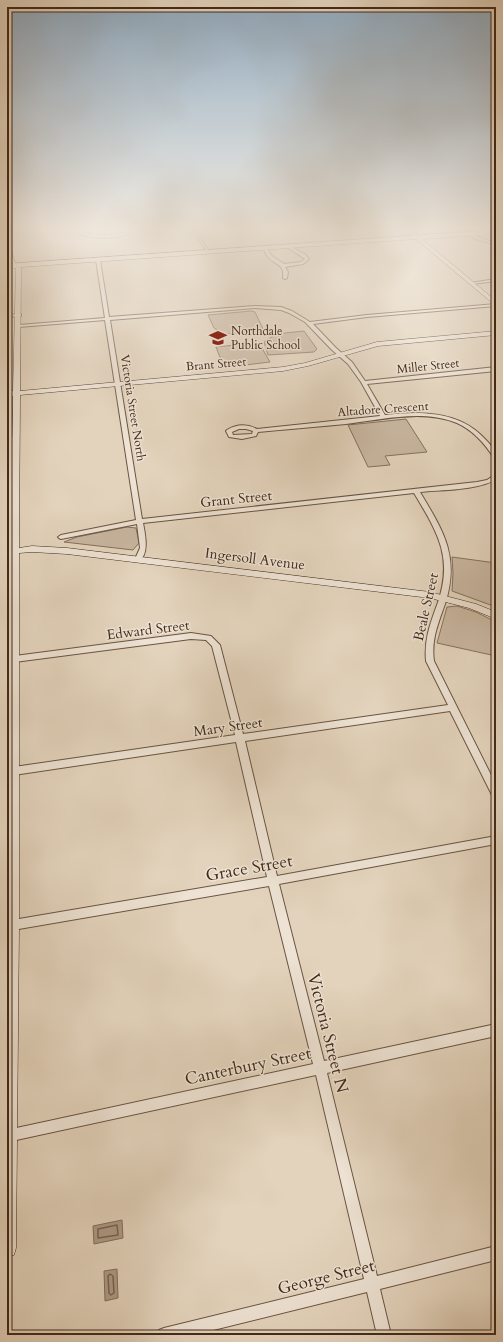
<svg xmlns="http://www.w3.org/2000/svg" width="503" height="1342" font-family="Cardo,serif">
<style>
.green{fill:#c8b6a0;stroke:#85705d}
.water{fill:#ac9a85;stroke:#826d5a}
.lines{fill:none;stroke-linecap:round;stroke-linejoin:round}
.shore{stroke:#776250;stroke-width:1.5}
.street-casing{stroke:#6a5442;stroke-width:2}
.secondary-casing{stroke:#422a1a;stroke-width:1}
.street{fill:#ede2d3;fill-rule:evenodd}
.secondary{fill:#ede2d3;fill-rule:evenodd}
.labels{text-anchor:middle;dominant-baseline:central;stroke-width:3;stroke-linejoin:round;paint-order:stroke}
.far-poi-label{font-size:12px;fill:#422a1a;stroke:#ede2d3;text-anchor:start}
.far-street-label{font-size:12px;fill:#422a1a;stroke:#ede2d3}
.street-label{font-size:14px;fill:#422a1a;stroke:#ede2d3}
.near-street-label{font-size:17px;fill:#422a1a;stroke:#ede2d3}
</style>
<rect width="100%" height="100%" fill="#e3d3bc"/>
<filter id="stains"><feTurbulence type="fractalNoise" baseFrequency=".005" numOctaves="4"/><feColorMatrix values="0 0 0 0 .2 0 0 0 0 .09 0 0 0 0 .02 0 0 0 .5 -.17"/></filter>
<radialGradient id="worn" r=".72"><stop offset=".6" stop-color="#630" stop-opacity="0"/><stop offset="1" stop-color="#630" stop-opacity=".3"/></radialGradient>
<path class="green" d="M251,311L255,312L264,331L225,334L214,328L208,315Z
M304,331L317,349L314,352L268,355L264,342L276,334Z
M244,344L262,348L270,362L229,367L223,365L216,347Z
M406,419L427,452L385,456L390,465L368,467L348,425Z
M127,527L136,528L139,543L133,550L64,542L77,537Z
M452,557L496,563V607L452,591L453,573Z
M457,606L476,612L496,622V656L437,643L447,607Z"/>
<path class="water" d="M122,1220L123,1238L94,1244L93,1226Z
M117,1269L118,1298L105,1301L104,1271Z"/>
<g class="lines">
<path class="shore" d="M117,1225L118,1235L98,1238V1229Z
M110,1274L113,1276L114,1293L111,1295L109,1293L108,1276Z"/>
<g class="street-casing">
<path id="street" d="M76,228H80L83,233C96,236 112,236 125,233C130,231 134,228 140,228C125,240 98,239 81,235Z
M403,228H408L419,237L416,238Z
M193,230H195L210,253H208Z
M471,233L478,237L496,243V245L476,239L470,235Z
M7,243L9,244L14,261L17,266H15C8,259 7,252 7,243Z
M288,245L306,255L309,259L303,264L285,267L288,272L287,278L285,279L283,278C285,263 274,265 268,257C266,254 265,251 263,248L266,247L272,256L284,264L301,262L305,259L287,247Z
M98,259L100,260L109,317L255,306L281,307L292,311L310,322L367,315L496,304V306L367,317L313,324L336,348L352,362L365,381L496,367V371L367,384L385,415C420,411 459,411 484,438C490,444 496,450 496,459L494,458C485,444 473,430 457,423C421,409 382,420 346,424C317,427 287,429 258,432L256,436L242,439L229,437L226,431L227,430C237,424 247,424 257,429L380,416L361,382L348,364L332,350L305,322L289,313L281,310L255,308L110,320L142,519L477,482L487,480L496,474V479C481,490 439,490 420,492C444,532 460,557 445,604C438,624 431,640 434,661L496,785V798L493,797L450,711L245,741L277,876L496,836V844L279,884L324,1061L496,1024V1036L327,1073L377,1276L496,1246V1260L380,1289L391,1335H377L367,1292L193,1335H157L159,1330L164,1328L364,1279L316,1075L7,1142V1130L313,1064L269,886L7,931V921L267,877L236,742L7,776V768L235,735L212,646L206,640L191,639L7,663V657L191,633L211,636L220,645L243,734L448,705L426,661C424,640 430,624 437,605C454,558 438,533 414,493L143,523C145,533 150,556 138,561L135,559L140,548L137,524L61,539L59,538L58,537L61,535L136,520L105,320L19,327L17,326L19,325L105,318L96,260ZM239,429H246L253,431L252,434L233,435L232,432Z
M496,279V281L472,284L470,283Z
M21,314V316H19L7,317V315Z
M17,437L19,438V440L7,442V438Z"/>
</g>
<g class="secondary-casing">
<path id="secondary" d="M496,230V234L422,239L496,301V306L416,239L21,267L20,391L283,367L305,363L377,342L496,331V335L378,346L308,366L283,371L20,395L19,548L32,546L67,548L430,592L476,604L496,612V619L469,608L430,598L67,554L32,552L19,553V925L16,1248L14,1255L7,1257V708L10,555H7V549H10L13,396H7V392L13,391L16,268H7V264Z"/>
</g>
<use href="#street" class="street"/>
<use href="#secondary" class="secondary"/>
</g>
<linearGradient id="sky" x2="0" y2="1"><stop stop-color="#90aac0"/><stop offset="0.55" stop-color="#f2ebe1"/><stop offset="1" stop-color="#f2ebe1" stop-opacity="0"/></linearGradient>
<rect width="503" height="416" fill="url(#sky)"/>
<defs>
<g id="school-bare" transform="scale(1.38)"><path d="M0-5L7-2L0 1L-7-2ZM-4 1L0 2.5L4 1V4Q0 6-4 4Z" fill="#8f2418" stroke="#ede2d3" stroke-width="2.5" paint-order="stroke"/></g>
</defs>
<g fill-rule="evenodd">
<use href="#school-bare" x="218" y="338"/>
</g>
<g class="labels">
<g class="far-poi-label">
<text x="231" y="331">Northdale<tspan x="231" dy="14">Public School</tspan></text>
</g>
<g class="far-street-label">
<text transform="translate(216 364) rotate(-5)">Brant Street</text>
<text transform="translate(428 366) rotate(-6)">Miller Street</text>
<text transform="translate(133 408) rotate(81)">Victoria Street North</text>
<text transform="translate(383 409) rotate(-4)">Altadore Crescent</text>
</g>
<g class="street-label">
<text transform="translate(236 499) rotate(-6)">Grant Street</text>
<text transform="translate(255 559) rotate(7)">Ingersoll Avenue</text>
<text transform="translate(426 607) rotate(-77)">Beale Street</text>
<text transform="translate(148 630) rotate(-7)">Edward Street</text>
<text transform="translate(228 727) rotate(-8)">Mary Street</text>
</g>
<g class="near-street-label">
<text transform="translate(249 868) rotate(-10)">Grace Street</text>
<text transform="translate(328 1033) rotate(76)">Victoria Street N</text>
<text transform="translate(248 1066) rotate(-12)">Canterbury Street</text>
<text transform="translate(326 1277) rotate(-14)">George Street</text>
</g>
</g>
<rect width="503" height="1342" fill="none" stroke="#e3d3bc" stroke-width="24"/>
<rect x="8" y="8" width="487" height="1326" fill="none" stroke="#422a1a" stroke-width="2"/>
<rect x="12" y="12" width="479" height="1318" fill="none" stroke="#422a1a"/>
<rect width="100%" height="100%" filter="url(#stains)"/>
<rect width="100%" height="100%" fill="url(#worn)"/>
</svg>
